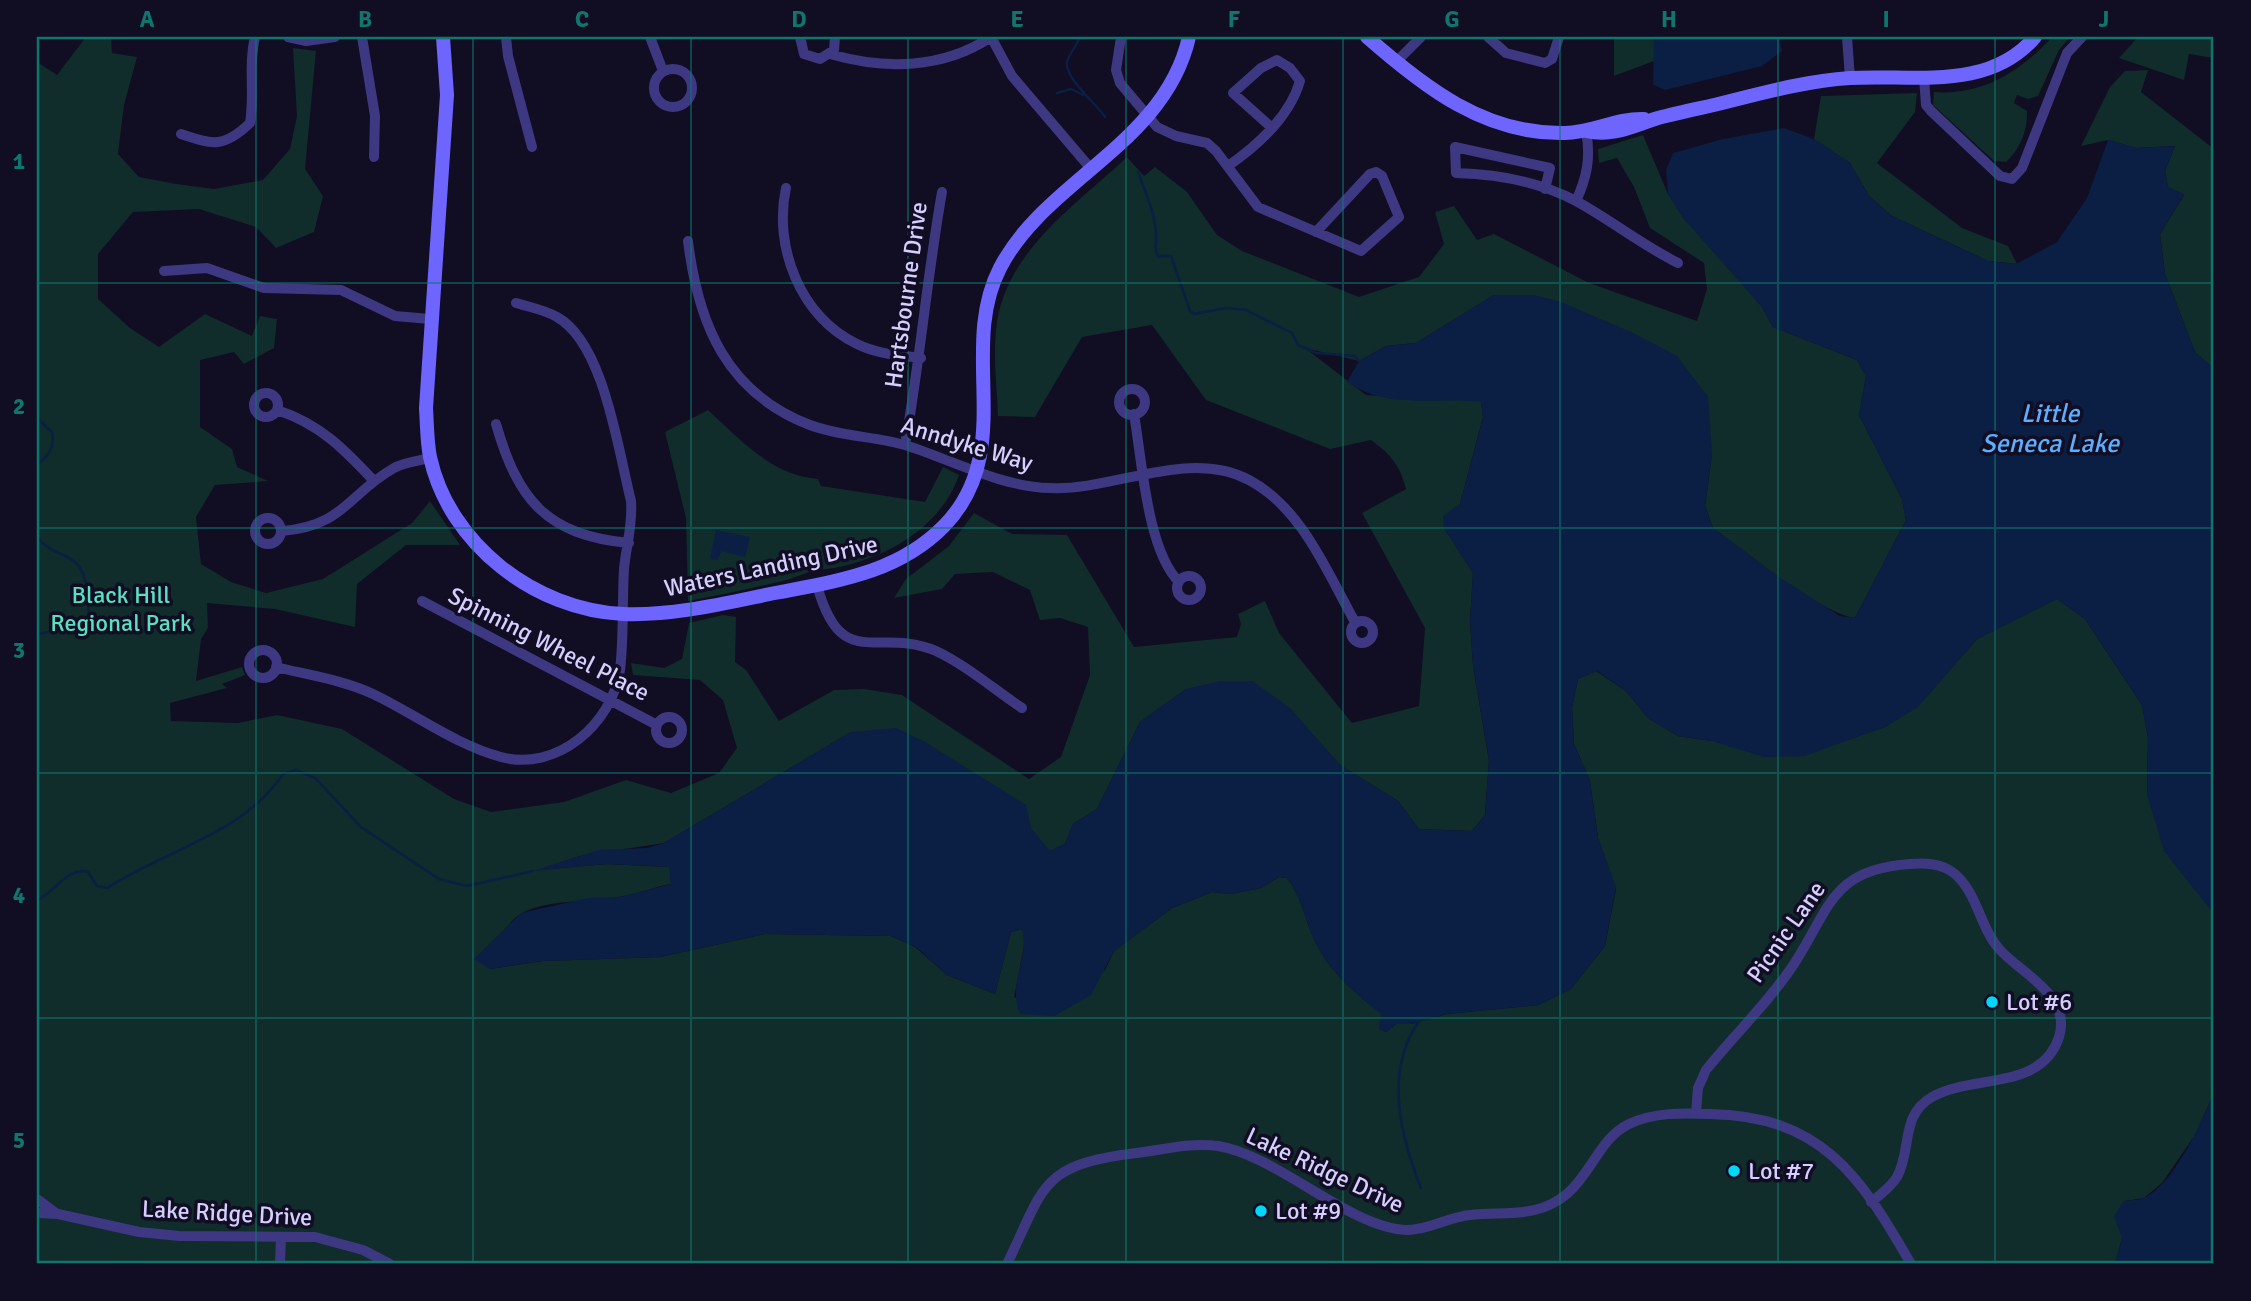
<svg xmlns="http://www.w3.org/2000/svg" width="2251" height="1301" font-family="Signika,sans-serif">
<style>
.green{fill:#102c2b}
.water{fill:#0b1e43}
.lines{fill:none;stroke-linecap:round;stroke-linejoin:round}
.stream{stroke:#0b1e43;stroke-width:2.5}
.street{stroke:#3d3881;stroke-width:10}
.secondary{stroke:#6e65ff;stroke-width:14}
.grid{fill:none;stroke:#0f766e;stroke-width:2;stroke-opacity:0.55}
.poi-dot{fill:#00d8f9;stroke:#110d22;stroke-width:2.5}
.labels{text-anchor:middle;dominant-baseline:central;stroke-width:7;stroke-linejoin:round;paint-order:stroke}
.street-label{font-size:24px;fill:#d5ceff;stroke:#110d22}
.park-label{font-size:24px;fill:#5adfc2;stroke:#110d22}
.poi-label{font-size:24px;fill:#d5ceff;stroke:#110d22;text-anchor:start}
.water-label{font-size:26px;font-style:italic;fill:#5caeff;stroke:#110d22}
.neatline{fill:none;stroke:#0f766e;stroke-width:2.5}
.grid-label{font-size:23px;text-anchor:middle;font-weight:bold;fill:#0f766e}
</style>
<rect width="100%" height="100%" fill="#110d22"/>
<path class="green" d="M86,37H111L112,53L137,57L124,105L118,154L139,177L176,184L214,189L263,180L290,149L297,116L293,48L316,51L305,169L323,196L314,232L276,248L256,227L199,209L133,212L98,254V299L130,328L159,347L205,314L252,336L260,316L277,319L274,348L244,364L234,352L200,360V427L232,449L237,467L268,481L215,485L196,517L201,564L231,582L266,593L323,579L412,523L430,501L460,545H406L357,584L355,627L275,609L207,603L208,628L201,639L196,681L242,667L245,675L222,684L227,688L170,703L171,721L238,723L277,715L342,729L454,799L491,812L564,802L626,780L671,793L719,773L737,748L723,700L700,680L633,675L631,663L664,668L682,659L689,623L723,615L736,617L735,662L746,670L779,721L834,690L864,689L902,695L1029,779L1061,757L1090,675L1088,627L1060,618L1040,620L1030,590L993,572L955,574L942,589L894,598L906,579L949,546L974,513L1012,534L1067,535L1134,647L1237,637L1241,624L1238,614L1265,601L1279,633L1352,723L1419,706L1425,628L1362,513L1406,489C1400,465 1391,455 1371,440L1330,449L1206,400L1152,325L1082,337L1035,417L998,416C997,388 993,358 996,330C1003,253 1075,206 1127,157L1144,176L1155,167L1187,192L1217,235L1242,251L1359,297L1419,277L1444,244L1435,212L1454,206L1477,240L1494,234L1589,283L1697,321L1707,289L1704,263L1650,228L1634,187L1617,158L1599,163L1598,149L1643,135L1668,194L1762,307L1773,327L1857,360L1866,376L1859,415L1902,499L1906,520L1855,618C1839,616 1829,606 1814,604L1713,528L1705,506L1712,454L1494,295L1416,343L1386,346L1359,361L1305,348L1366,395L1481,401L1483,417L1460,504L1444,528L1473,573L1470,621L1473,666L1489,761L1485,815L1472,831L1419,829L1398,801L1340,765L1312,734L1186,689L1140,722L1097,809L1073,824L1065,844L1050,851L851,732L664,843L580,856L538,870L607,864L670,867L671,884C653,887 636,895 618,897C591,901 547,900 522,913C504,922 497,952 490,969L543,961L660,957L765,934L891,936L915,947L947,975L995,994L1011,932L1022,929L1025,941L1014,998L1105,970L1114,951L1172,908L1212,892L1230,894L1261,888L1279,877L1287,878C1304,900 1305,924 1318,947C1333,975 1357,995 1382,1014L1380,1029L1386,1032L1396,1024H1411L1447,1014L1538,1005L1571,989L1605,946L1616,889L1598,838L1590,781L1574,744L1572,708L1578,679L1596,671L1626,691L1648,718L1678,736L1712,741L1846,740L1885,727L1938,683L1977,639L2057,599L2085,619L2142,705L2148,738L2147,794L2214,914V1093L2195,1135L2162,1183L2144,1198L2125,1201L2122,1238L2115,1264H37V62L57,75Z
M1614,37H1654V61L1614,76Z
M2052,37H2070L2059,50L2038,96L2028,99L2017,95L2014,103L2027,111C2028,130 2020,149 2006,162L1994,161L1933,105L1934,92C1983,96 2021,71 2052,37Z
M2138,37H2214V58L2189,54L2184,80L2119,58Z
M2148,70L2141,92L2214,149V369L2195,352L2165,274L2160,234L2184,195L2168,187L2165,171L2175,146L2136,148L2108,140L2081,146L2110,87L2125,71Z
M1917,93L1915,112L1877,163L1962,228L2008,246L2017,264L1988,261L1892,216L1869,196L1850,163L1814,139L1821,96Z
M708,410C740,439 772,476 818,479L821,486L925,502L943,467L959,475C940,532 874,565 819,570C808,571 795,578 783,581C752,588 720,595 688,601L686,518L665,432Z"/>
<path class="water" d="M1654,37H1779L1782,51L1762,66L1665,90L1653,85Z
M1784,128L1814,139L1850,163L1869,196L1892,216L1988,261L2016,264L2057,242L2087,198L2108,140L2137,148L2175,146L2165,171L2168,187L2184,194L2160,234L2165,274L2195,352L2214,369V914L2164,851L2147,794L2148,738L2142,705L2085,619L2057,599L1977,639L1918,707L1885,727L1804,756L1764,757L1712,741L1678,736L1648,718L1626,691L1597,671L1578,679L1572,708L1574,744L1590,781L1598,838L1616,887L1605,946L1571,989L1538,1005L1447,1014L1411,1024H1396L1386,1032L1379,1029L1381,1014C1357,995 1333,975 1318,947C1305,924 1304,900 1287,878L1279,877L1261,888L1230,894L1212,892L1172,908L1114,951L1091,995L1054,1016L1020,1014C1007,981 1030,960 1022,929L1011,932L995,994L947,975L916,947L891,936L765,934L660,957L543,961L490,969L474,959L521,913L588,898L620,897L671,884L669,867L607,864L533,871L599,850L647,848L664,843L851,732L896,728L925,742L1026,805L1031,828L1050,851L1065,844L1073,824L1097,809L1140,722L1186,689L1221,681H1252L1290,708L1340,765L1398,801L1419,829L1472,831L1485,815L1489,761L1473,666L1470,621L1473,573L1444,528L1443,516L1460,504L1483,418L1481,402C1433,396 1391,411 1347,382L1359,361L1386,346L1416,343L1494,295H1534L1561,302L1633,333L1677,356L1708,397L1712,454L1705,506L1713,528L1779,577L1840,616L1855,618L1906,520L1902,499L1859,415L1866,376L1857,360L1773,327L1762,307L1683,218L1668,194L1666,170L1673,153L1723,139Z
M716,530L750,537L745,557L722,551L717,560L710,559Z
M2214,1093V1264H2115L2122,1238L2114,1216L2124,1201C2131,1200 2140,1200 2146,1197C2177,1179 2200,1124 2214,1093Z"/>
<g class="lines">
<path class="stream" d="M1080,37C1077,45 1069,54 1067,62C1064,78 1097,104 1105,117
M1057,93L1071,89L1083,95
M1138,172C1145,192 1155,212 1156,234C1157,242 1153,248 1158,256H1171L1190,311L1194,314L1226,308L1246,310L1292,333L1298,345L1316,353L1355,356L1359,361
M37,317V331
M37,418L52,432C55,448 49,455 37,465
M37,537C46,549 58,552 71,559C89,569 88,599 89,617L72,628L37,634
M37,900C55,893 67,866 88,872L97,886L107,888C167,849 242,835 283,774L296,770L315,778L361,827L439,879L467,886L533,871
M1419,1021C1384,1071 1400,1135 1421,1188"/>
<path class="street" d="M288,37L306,41L335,37
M362,37L375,116L374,157
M506,37L508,56L532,147
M650,37L663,71
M800,37L804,54L820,59L834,50L835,37
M991,37L1012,76L1092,170
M1121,37L1116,70L1120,83L1157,127L1176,136L1207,143L1216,151L1258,207L1361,251L1399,217L1382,176L1376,172L1370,174L1316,232
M1488,37L1506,53L1545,63L1552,59L1559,37
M1847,37L1850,78
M830,54C885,70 943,69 991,37
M1396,62L1421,37
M654 88a19 19 0 1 1 38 0a19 19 0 1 1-38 0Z
M1924,78L1926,105L1931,111L2000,176L2012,179L2022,168L2067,53L2082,37
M181,134C213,145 224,148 250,123C255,94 248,65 255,37
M1228,166C1257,146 1290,116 1300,81L1290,68L1277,60L1261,68L1233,93L1271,127
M786,188C773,247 801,318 857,344C877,354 899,355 921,358
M1545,189L1550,168L1455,147L1456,173C1496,174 1540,182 1576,201C1611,220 1640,244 1678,263
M1576,201C1587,177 1591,158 1586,131
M688,241C698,323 726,393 810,425C841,437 876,436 908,446C954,461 1002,487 1050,488C1114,491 1188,448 1249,480C1302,508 1327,572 1355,622
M164,271L207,268L264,288L341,290L395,316L430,319
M1119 402a13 13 0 1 1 26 0a13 13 0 1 1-26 0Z
M254 405a12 12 0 1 1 24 0a12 12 0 1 1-24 0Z
M277,410C320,424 344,449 374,481
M1134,414C1142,460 1147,550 1179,582
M496,424C518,500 546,535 629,543
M905,445C920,361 927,277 942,192
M255 531a13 13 0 1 1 26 0a13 13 0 1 1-26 0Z
M282,531C344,526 348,494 394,468C404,462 418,461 430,458
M1177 588a12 12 0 1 1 24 0a12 12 0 1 1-24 0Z
M817,585C841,674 878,626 936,651C966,665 995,690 1022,708
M422,601L657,725
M1351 632a11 11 0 1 1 22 0a11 11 0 1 1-22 0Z
M249 664a14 14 0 1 1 28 0a14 14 0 1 1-28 0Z
M276,667C308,675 343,680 373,694C415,714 456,745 501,757C557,772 612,724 620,670C624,637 622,602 624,569C626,546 633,525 631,501C618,450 604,343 557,317C545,310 529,307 516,303
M656 730a13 13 0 1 1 26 0a13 13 0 1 1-26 0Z
M1696,1113L1698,1088L1706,1070C1734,1035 1769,1002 1794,964C1830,909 1831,869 1910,864C1925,863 1942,863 1955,874C1978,894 1980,928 2000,950C2022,974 2072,996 2059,1037C2042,1091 1972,1074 1932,1097C1900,1115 1912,1150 1897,1177C1891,1187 1880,1195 1871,1202
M37,1199L57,1214
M37,1213L58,1214L139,1232L179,1236L315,1237L363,1250L390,1264
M280,1264L281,1237
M1007,1264C1045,1186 1039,1165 1136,1153C1162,1150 1192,1142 1218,1146C1277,1155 1351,1229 1407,1230C1429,1230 1448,1217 1470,1215C1507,1211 1538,1219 1568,1193C1592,1172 1600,1138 1629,1124C1654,1112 1683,1113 1710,1114C1821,1116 1860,1175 1911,1264"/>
<path class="secondary" d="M443,37L447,95L426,408C427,424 427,442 430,457C449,544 535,610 623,614C674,616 726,603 775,593C837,581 898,573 944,526C1018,450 957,351 1000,268C1045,180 1165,144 1189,37
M1367,37C1424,87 1485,135 1565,133C1592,133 1616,118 1644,119
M1586,131C1614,137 1632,126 1658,118C1676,113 1696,109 1714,105C1759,94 1804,81 1850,78C1913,74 1988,92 2035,37"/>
</g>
<path class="grid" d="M256,37V1264M473,37V1264M691,37V1264M908,37V1264M1126,37V1264M1343,37V1264M1560,37V1264M1778,37V1264M1995,37V1264M37,283H2214M37,528H2214M37,773H2214M37,1018H2214"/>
<g class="poi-dot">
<circle cx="1992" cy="1002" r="7"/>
<circle cx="1734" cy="1171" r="7"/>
<circle cx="1261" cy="1211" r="7"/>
</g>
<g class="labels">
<g class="street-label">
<text transform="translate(906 295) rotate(-82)">Hartsbourne Drive</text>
<text transform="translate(967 444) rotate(17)">Anndyke Way</text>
<text transform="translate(771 566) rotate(-12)">Waters Landing Drive</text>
<text transform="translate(549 644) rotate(27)">Spinning Wheel Place</text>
<text transform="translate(1786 932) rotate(-55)">Picnic Lane</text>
<text transform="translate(1325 1170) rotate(25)">Lake Ridge Drive</text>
<text transform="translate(227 1213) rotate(3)">Lake Ridge Drive</text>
</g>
<g class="park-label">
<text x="121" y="595">Black Hill<tspan x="121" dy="28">Regional Park</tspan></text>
</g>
<g class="poi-label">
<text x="2006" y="1002">Lot #6</text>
<text x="1748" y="1171">Lot #7</text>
<text x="1275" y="1211">Lot #9</text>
</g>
<g class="water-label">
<text x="2050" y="414">Little<tspan x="2050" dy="30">Seneca Lake</tspan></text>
</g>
</g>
<rect width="2251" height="1301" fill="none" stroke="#110d22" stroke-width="77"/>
<rect x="38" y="38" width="2174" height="1224" class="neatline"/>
<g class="grid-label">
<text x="147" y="27">A</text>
<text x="365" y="27">B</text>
<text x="582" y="27">C</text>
<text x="799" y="27">D</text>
<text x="1017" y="27">E</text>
<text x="1234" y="27">F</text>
<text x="1452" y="27">G</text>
<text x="1669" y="27">H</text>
<text x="1886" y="27">I</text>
<text x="2104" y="27">J</text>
<text x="19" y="169">1</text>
<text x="19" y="414">2</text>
<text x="19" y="658">3</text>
<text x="19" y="903">4</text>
<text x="19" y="1148">5</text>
</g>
</svg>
